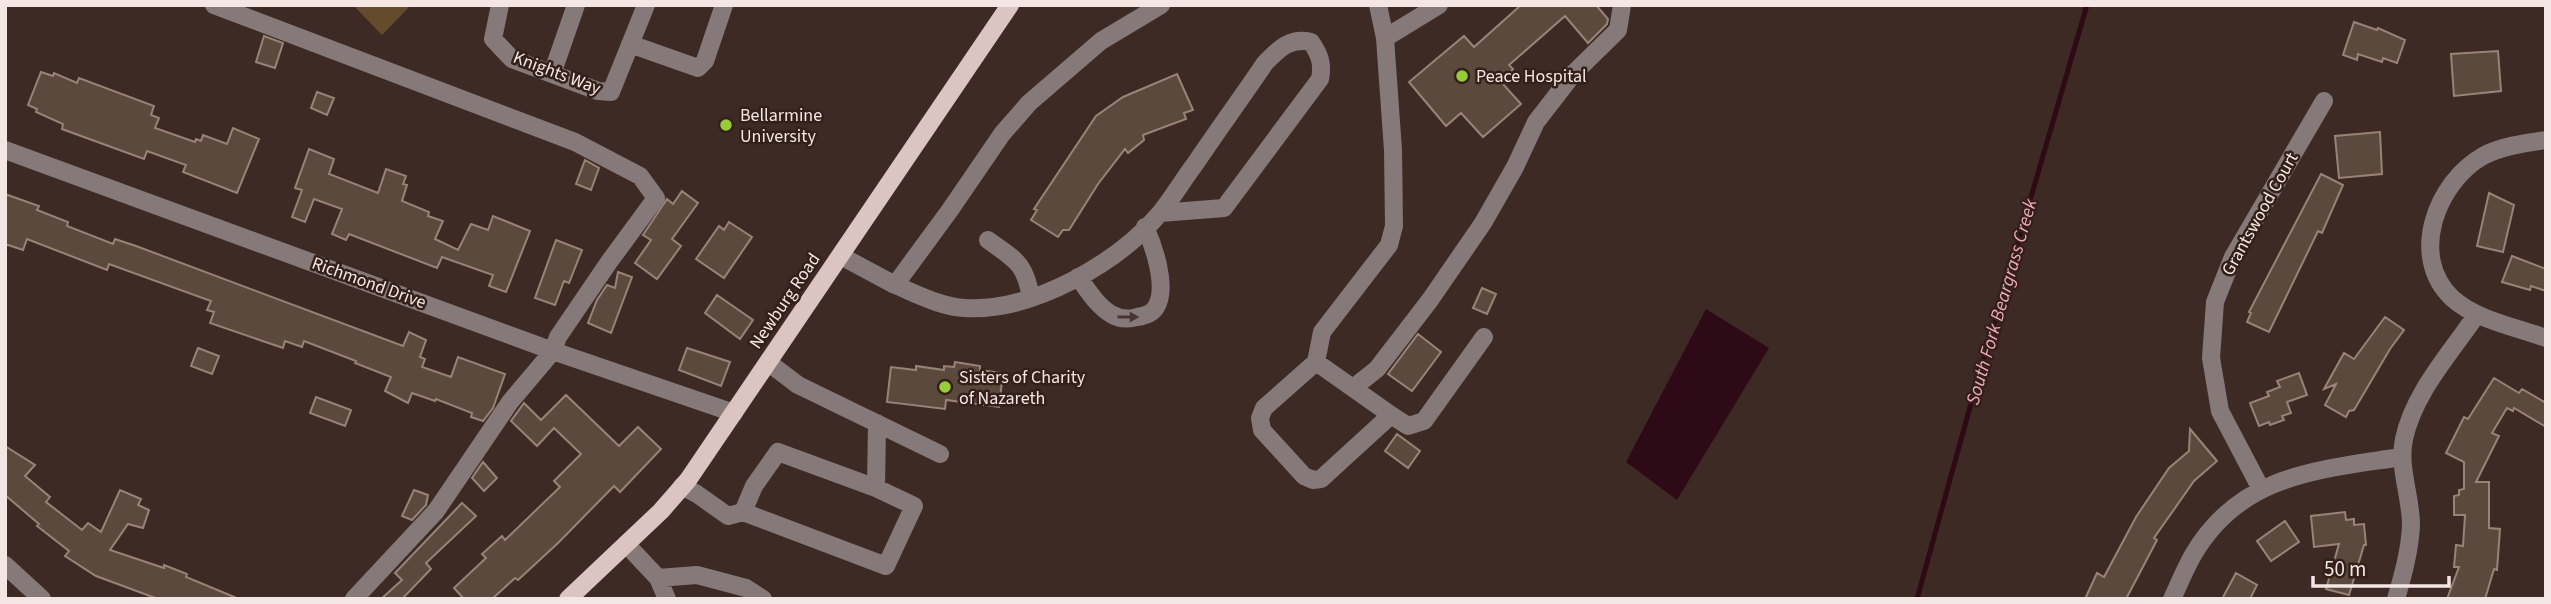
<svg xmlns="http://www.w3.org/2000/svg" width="2551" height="604" font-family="'Source Sans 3',sans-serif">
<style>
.green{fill:#634b2b}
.water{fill:#2d0a16}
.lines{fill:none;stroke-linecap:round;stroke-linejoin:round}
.stream{stroke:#2d0a16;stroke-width:5}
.building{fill:#5b493d;stroke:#988477;stroke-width:2}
.minor{stroke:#857a79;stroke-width:18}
.major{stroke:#dcc4c3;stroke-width:18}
.oneway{fill:#483632}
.poi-dot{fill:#97cc38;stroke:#33201a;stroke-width:2.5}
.labels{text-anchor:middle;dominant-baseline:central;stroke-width:5;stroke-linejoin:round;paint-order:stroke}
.street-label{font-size:18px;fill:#f4e7e3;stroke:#33201a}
.poi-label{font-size:18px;fill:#f4e7e3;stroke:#33201a;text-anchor:start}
.water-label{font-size:19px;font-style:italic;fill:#f3aabe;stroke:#33201a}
</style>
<rect width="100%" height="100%" fill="#3e2a24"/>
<path class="green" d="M353,5H411L382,35Z"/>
<path class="water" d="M1706,309L1769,348L1677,500L1626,462Z"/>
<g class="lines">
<path class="stream" d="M1917,599L1975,389L2087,5"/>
</g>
<path class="building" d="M1521,5H1596L1608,19L1607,24L1588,43L1565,16L1509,65L1513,69L1502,83L1521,104L1483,137L1461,113L1446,126L1409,82L1464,36L1474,47Z
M2354,22L2377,30L2378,28L2405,40L2397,63L2383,58L2382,62L2358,54L2357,60L2343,55Z
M264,36L283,43L275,68L256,62Z
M2498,51L2501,91L2454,96L2451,54Z
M41,72L53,76L54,73L77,83L79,78L154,106L151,115L159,118L155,128L195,142L196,139L201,141L203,135L227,144L233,128L259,139L237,193L183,172L186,165L147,151L144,159L62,129L63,124L36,112L37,109L28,105Z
M1177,74L1193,110L1184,113L1186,119L1143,135L1144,140L1128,153L1125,149L1098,184L1069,230H1063L1058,237L1031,220L1037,210L1034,209L1096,116L1123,97Z
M317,92L334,98L327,115L311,108Z
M2380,132L2382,174L2339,178L2335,136Z
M309,149L334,159L329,174L378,193L386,169L406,176L403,184L407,185L402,201L429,212L428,216L443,221L435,239L458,250L471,224L488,230L493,216L530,231L506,292L489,286L493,275L442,257L437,268L349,234L346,240L332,234L342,209L314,199L305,222L292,217L302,190L295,188Z
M585,160L599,168L591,190L576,184Z
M2321,174L2343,185L2322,233L2318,231L2269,332L2247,322L2251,313L2249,312Z
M682,191L698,203L672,239L681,246L657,279L635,263L651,240L643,235L667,199L673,204Z
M2489,193L2514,205L2503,252L2477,246Z
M5,194L39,206L37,210L68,222L67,226L113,244L115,239L136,246L403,346L409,332L426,340L420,357L425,359L422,367L451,377L458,357L505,374L493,408L483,421L471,417L472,413L436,399L435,401L412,393L408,403L385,391L391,377L355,363L356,361L304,341L302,347L285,341L283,348L210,323L214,312L207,310L211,301L109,264L107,270L27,239L23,250L5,244Z
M729,222L752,237L724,278L696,259L719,226L724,230Z
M556,240L582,250L569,283L564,281L555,305L535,298Z
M2512,256L2546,269V291L2531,286L2530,290L2502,282Z
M618,272L632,277L611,333L588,323L597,300L607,285L615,288Z
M1482,288L1496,294L1487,314L1473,308Z
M717,295L753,320L740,339L705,313Z
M2385,317L2404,330L2390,349L2354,410L2349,411L2346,417L2325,405L2336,384L2324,389L2344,353L2354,359Z
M1418,334L1441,352L1412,391L1388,374Z
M198,348L219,356L212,374L191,366Z
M687,348L730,362L721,386L679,370Z
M955,362L980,366V370L1003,373L999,407L946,400L945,409L887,402L891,367L916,370V366L944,370V366L954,367Z
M2299,373L2307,395L2287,402L2291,413L2282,416L2284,420L2270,425L2269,422L2259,426L2250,403L2269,396L2267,392L2280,387L2277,381Z
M2494,378L2519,393L2522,389L2546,403V427L2514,408L2513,411L2507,408L2492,433L2499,436L2476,482H2489V528L2500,529L2497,570L2494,569L2485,599H2447L2459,567H2454L2456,545L2463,546L2465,515H2454V496L2459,495V490L2464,489V462L2446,453L2464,417L2468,419Z
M566,395L619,446L638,427L661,449L620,492L614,486L558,543L518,580L515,578L492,599H464L454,588L486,558L482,554L502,536L505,540L560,487L554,481L581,454L554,428L537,446L511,421L524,403L541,420Z
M316,397L351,410L345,426L310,413Z
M2190,429L2217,461L2194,481L2154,538L2157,540L2126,599H2085L2097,573L2104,577L2136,517L2169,468L2189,451Z
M1397,434L1420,451L1408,468L1385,451Z
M5,446L35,465L25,476L50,497L46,502L82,530L88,523L101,532L120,490L141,499L138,505L149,510L143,528L128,524L110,550L164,568V565L187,574L186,577L239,599H158L96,576L65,556L69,551L37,526L39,524L5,495Z
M483,462L497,478L484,491L472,478Z
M414,490L428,495L426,505L412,520L402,516Z
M462,503L476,516L426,563L431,569L402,599H381L402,580L395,573Z
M2345,512L2346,520L2354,519V525L2364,524L2366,545H2364L2349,595L2326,589L2339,544L2314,547L2311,516Z
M2285,521L2299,542L2271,561L2257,541Z
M2236,573L2257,585L2250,599H2222Z"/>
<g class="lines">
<path class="minor" d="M214,5L575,142L640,176L656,198L609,262L558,337L553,351L510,402L436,511L354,599
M500,5L493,39L512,59L598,91L611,92L646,5
M1378,5L1385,38L1393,150L1394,226L1389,245L1322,332L1316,362L1264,408L1260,418L1262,430L1304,476L1313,480L1321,479L1391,415L1408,426L1424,421L1484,337
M1385,38L1439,5
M630,44L698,68L705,61L724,5
M552,74L576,5
M2546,140C2525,143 2502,146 2483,156C2437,182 2408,256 2452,298C2476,320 2516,327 2546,338
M5,150L553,351L734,413
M988,240C1015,260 1025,262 1031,298
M841,256L895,285L950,210L1002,134L1029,103L1101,41L1161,5
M1078,277C1087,289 1097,306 1111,314C1119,319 1127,320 1137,317C1144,316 1152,314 1156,307C1168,288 1154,246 1145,227
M895,285C917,294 941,307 965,308C1033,312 1118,263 1161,212C1173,197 1183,180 1195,164C1218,130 1242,97 1265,63C1279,49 1290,37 1311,42C1320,55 1323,64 1320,79L1224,208L1160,213
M1316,362L1391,415
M769,363L798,385L940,454
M1353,388L1377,369L1430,300L1483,223L1515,167L1536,122L1574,73L1618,30L1622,5
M682,486L697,494L728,516L743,512
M876,488L778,452L754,486L743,512L886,566L914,506L876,488L877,423
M2261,489L2220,411L2211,358L2215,302L2233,257L2324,101
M626,544L658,578L667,599
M5,565L42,599
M658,578L697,575L746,588L763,599
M2172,599C2179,584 2185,569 2193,555C2240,474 2318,470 2401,457
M2396,599C2403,575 2410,550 2411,525C2411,496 2398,468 2404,439C2414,392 2451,353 2477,314"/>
<path class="major" d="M568,599L661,511L688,480L1010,5"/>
</g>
<defs><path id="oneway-solid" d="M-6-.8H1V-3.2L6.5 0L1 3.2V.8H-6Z" transform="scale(1.75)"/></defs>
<use class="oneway" href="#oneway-solid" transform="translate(1128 317)"/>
<g class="poi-dot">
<circle cx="1462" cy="76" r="7"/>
<circle cx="726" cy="125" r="7"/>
<circle cx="945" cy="387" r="7"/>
</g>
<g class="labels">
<g class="street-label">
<text transform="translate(557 73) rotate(21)">Knights Way</text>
<text transform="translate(2260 214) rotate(-61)">Grantswood Court</text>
<text transform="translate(369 283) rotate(20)">Richmond Drive</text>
<text transform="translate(785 301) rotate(-56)">Newburg Road</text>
</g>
<g class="poi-label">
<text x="1476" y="76">Peace Hospital</text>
<text x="740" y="115">Bellarmine<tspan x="740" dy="21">University</tspan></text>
<text x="959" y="377">Sisters of Charity<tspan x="959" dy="21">of Nazareth</tspan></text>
</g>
<g class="water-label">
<text transform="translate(2002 302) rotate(-74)">South Fork Beargrass Creek</text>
</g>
</g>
<rect width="2551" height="604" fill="none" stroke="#f4e7e3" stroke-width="14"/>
<path d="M2313 576v10h136v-10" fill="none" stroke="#f4e7e3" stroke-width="3.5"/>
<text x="2324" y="576" font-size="21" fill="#f4e7e3" stroke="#33201a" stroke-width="5" paint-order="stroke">50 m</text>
</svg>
